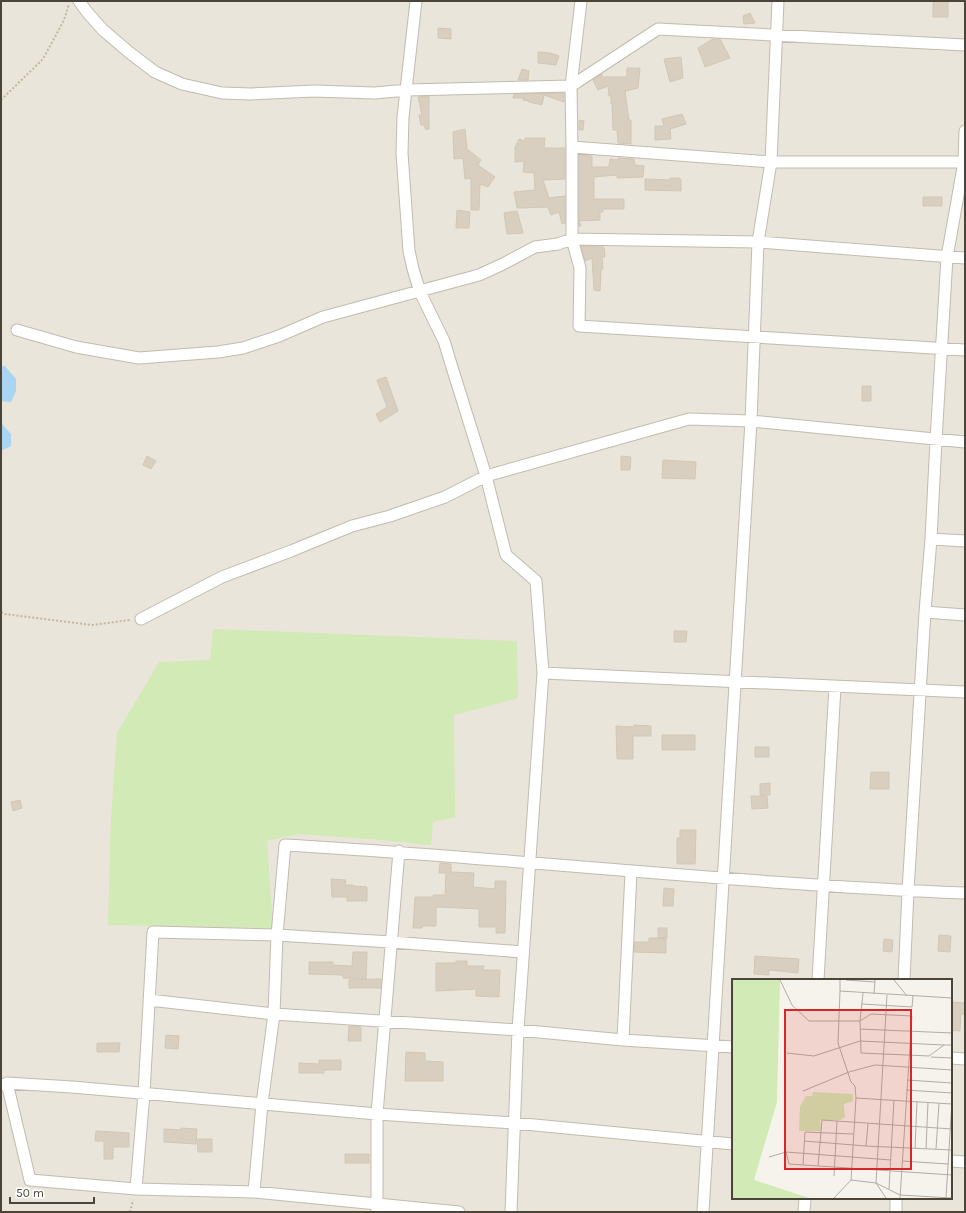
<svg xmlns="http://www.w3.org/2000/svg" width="966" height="1213" font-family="Karla,sans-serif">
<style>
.residential{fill:#eae5da;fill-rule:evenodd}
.green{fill:#d2eab5}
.water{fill:#a9d4f2}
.building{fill:#d8cfc1;stroke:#d3c7b4}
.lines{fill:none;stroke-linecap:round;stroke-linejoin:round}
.street-casing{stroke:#c2bbae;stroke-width:13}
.path{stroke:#c4b79f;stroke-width:2;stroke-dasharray:2 2;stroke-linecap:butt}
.street{stroke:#fff;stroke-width:11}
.inset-road{fill:none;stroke:#b2ada4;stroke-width:1}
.view{fill:#d62828;fill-opacity:0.15;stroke:#d62828;stroke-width:2}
.inset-edge{fill:none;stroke:#4b4439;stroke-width:2}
</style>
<rect width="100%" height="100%" fill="#f6f3ec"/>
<path class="residential" d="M1,1H965V1212H1ZM733,980H951V1198H733Z"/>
<path class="green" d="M213,629L517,641L518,698L454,715L455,817L433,822L431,845L370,839L298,834L267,841L273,928L108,925L111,818L117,733L159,662L210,660Z"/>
<path class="water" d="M1,366H5L16,379V391L11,402L1,401Z
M1,423L11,434V446L1,451Z"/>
<path class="building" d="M933,1H948V17H933Z
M750,13L755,23L744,24L743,16Z
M438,28L451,29V39L438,38Z
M713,39H720L730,58L705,67L698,48Z
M538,52L550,53L559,56L556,65L538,63Z
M681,57L683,78L670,82L664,59Z
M627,68H640L638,88L625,91L629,120H631V144L618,143L617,130H613L612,103L611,104V96H609L608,86L598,90L593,80L602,74V77H627Z
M522,69L529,71L528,80H518Z
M564,93V102L544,95L542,105L529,102V101L523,100L524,98H513L514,94Z
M429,96V129L426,130L424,125H421L419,115H422L418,97Z
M682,114L686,124L670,129L671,139L655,140V126H664L662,119Z
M579,120L584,121L583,130H579Z
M465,129L467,149L481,160L478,165L495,177L488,187L480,184L479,210H471V178L465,179L463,158L454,159L453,132Z
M525,138H545L544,148H565V179L543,180L549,198L565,196V223L562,224L559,212L551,215L548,207L517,208L514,192L535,190L534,173L523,172L524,161L515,162V147L519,139L525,141Z
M579,155L592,156V167H609L610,159L619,160L618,158L634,159L635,165L644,166L643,177L617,178V175L594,177V199H624V209H603V212H600V220L579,221L581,226H579Z
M670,178H680V180H681V191L645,190V179L670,180Z
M923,197H942V206H923Z
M457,210L470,212L469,228H456Z
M517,211L523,233L507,234L504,213Z
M581,246L604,247L605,257H602L603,269H601L600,291L594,290L592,258L585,261Z
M386,377L398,411L380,422L376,414L387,407L377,380Z
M862,386H871V401H862Z
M147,456L156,461L151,469L143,465Z
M621,456L631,457L630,470H621Z
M663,460L696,462L695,479L662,478Z
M674,631H687L686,642H674Z
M634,725L651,726V736H633V759H617L616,726L634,727Z
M662,735H695V750H662Z
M755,747H769V757H755Z
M871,772H889V789H870Z
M770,783V795H760V784Z
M751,796H767L768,808L752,809Z
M20,800L22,808L13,811L11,802Z
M680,830H696L695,864H677V838H680Z
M440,863L451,864V872L474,873L473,887L495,889V881H506L505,933H496V927H479V909L438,907L436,908V926H422V928H413L415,897H433V895H445L446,873H439Z
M331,879L346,880L345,885H353V886L367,887V901H347V897H332Z
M664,888L674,889L673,906H663Z
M658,928H667V938H658Z
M939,935L951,936L950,952L938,951Z
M649,938H666V953L634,952L635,942H649Z
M884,939L893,940L892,952L883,951Z
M353,952H367L366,979L343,978V975L309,974V962H333V965L352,966Z
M755,956L799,959L798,973L769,970V975L754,974Z
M456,961H467V966H484L483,970H500L499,997L476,996V989L436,991V963H456Z
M381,979V988H349V980Z
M951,1002L965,1003V1014H961L960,1031L951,1030Z
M349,1026L361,1027V1041H348Z
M166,1035L179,1036L178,1049L165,1048Z
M97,1043H120L119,1052H97Z
M406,1052L425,1053V1061L443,1062V1081H405Z
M319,1060H341V1070H324V1073H299V1063L319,1064Z
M181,1128L197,1129L196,1144L164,1142V1129L181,1130Z
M96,1131L129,1133V1147H113V1159H104V1141H95Z
M197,1139H212V1152H198Z
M345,1154H369V1163H345Z"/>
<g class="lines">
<g class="street-casing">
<path id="street" d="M79,1L87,12L103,30L130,53L155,72L182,84L222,93L251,94L314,91L375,93L407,90L571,86L658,29L965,45
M416,1L403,117L402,153L409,251L413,269L420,292L444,341L451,364L486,476L506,555L536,581L543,673L518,1030L511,1212
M581,1L571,86L572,147V239L580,268L579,326L965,350
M572,147L771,162H965
M17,330L76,347L139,358L218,352L243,348L279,336L323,317L479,275L503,264L535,247L558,244L572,239L758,242L965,258
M931,539L965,541
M925,612L965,615
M141,619L222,577L291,551L352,526L390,516L445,497L486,476L689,419L751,421L965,442
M543,673L965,692
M818,980L835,687
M904,980L908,891L925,612L931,539L936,440L947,257L964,162L965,131
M149,1000L274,1014L518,1030L623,1040L631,872
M623,1040L733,1047
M951,1058L965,1059
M7,1083L72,1087L377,1114L514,1123L733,1144
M2,1085L7,1083L30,1180L136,1189L254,1192L459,1212
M951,1161L965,1162
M136,1189L144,1093L153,932L277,935L391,942L523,952
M254,1192L262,1104L274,1014L277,935L285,845C512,858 738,884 965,893
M896,1198V1212
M377,1212V1114L399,851
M703,1212L751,421L758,242L771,162L778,1
M804,1212L805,1198"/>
</g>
<path class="path" d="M1,100L43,59L64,20L69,4
M1,612L5,614L92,625L130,620
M130,1212L133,1200"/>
<use href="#street" class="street"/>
</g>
<g transform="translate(732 979)">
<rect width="220" height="220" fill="#f6f3ec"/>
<path d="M0,1H48L45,123L22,201L77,219H0ZM81,113L121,115V122L112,125L113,138L109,141H88L89,152H67L68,127L74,117H80Z" fill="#d2eab5"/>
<path class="inset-road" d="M48,1L60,26L77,42H128L139,35L180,37L168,219M108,1V12L220,19M114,1L143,3M162,1L175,17M131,14L128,42L129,74L197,77L212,66H220M142,15L143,1M155,16L144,204L168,216L220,219M130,25L180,28L181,17M128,50L220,54M55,74L82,77L128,62L212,66M199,78L220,79M175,101L220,104M174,111L220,114M71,112L117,93L143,86L220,91M124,119L220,125M72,162L134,167L136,145M134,167L220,171M183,170L185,122M194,170L196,123M204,170L207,124M54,173L159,181M37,178L54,173L57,185L220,196M170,182L216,185M71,186L73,153L121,155M86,187L90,141L220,150M102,197L105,142M119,201L144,204L154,219M157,210L162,121M102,219L119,201L124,119L123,107L119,103L106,64L108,12M214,219L220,122"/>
<path class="view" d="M53,31H179V190H53Z"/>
<rect width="220" height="220" class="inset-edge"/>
</g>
<rect width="966" height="1213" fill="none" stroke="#4b4439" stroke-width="4"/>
<path d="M10 1197v6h84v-6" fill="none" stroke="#4b4439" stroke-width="2"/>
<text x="16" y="1197" font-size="12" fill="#4b4439" stroke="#ffffff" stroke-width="3" paint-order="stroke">50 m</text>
</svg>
